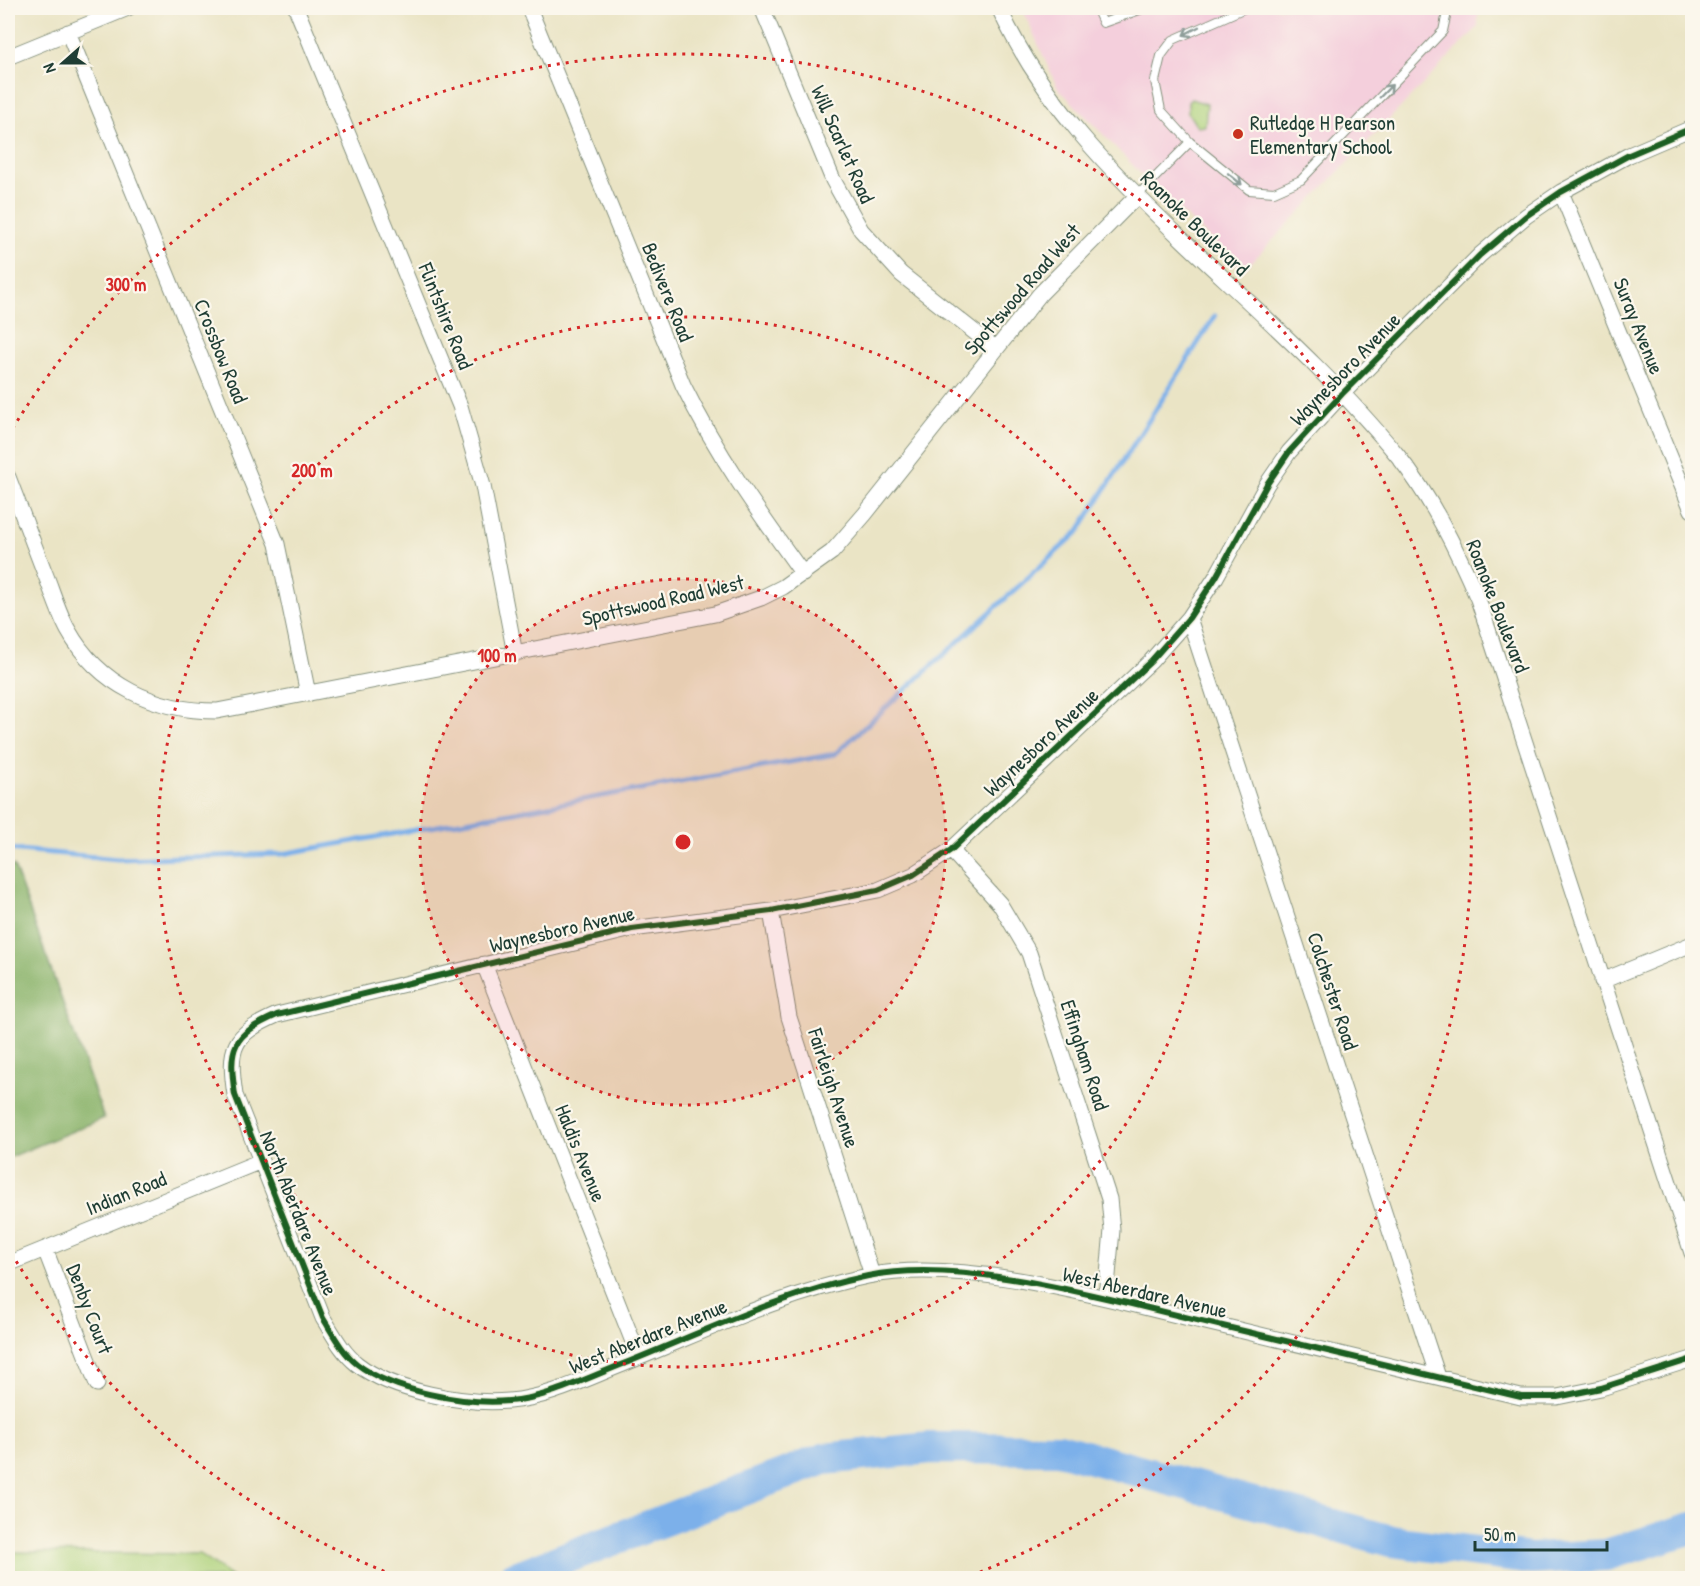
<svg xmlns="http://www.w3.org/2000/svg" width="1700" height="1586" font-family="'Patrick Hand',sans-serif">
<style>
.built{fill:#f4cfdc}
.green{fill:#aed17a;stroke:#668757;stroke-width:1.5}
.forest{fill:#8ab36a;stroke:#54784f;stroke-width:1.5}
.lines{fill:none;stroke-linecap:round;stroke-linejoin:round}
.stream{stroke:#7cb0ea;stroke-width:5}
.river{stroke:#7cb0ea;stroke-width:32}
.service-casing{stroke:#84907c;stroke-width:10}
.minor-casing{stroke:#84907c;stroke-width:17}
.service{stroke:#fff;stroke-width:8}
.minor{stroke:#fff;stroke-width:15}
.cycleway-casing{stroke:#fbf7ec;stroke-width:10}
.cycleway{stroke:#1b5e20;stroke-width:6}
.oneway{stroke:#8f9e9a}
.ring{fill:none;stroke:#d62828;stroke-width:3;stroke-dasharray:3 6}
.poi-dot{fill:#c8321e;stroke:#fbf7ec;stroke-width:2}
.labels{text-anchor:middle;dominant-baseline:central;stroke-width:4.5;stroke-linejoin:round;paint-order:stroke}
.poi-label{font-size:21px;fill:#1f3d34;stroke:#fbf7ec;text-anchor:start}
.street-label{font-size:21px;fill:#1f3d34;stroke:#fbf7ec}
.centre{fill:#d62828;stroke:#fbf7ec;stroke-width:3}
.ring-label{font-size:18px;text-anchor:middle;font-weight:bold;fill:#d62828;stroke:#fbf7ec;stroke-width:4.5;stroke-linejoin:round;paint-order:stroke}
</style>
<rect width="100%" height="100%" fill="#fbf7ec"/>
<filter id="ink" filterUnits="userSpaceOnUse"><feTurbulence type="fractalNoise" baseFrequency=".0167" numOctaves="2"/><feDisplacementMap in="SourceGraphic" scale="12" xChannelSelector="R" yChannelSelector="G"/><feConvolveMatrix kernelMatrix="1 2 1 2 8 2 1 2 1" color-interpolation-filters="sRGB"/></filter>
<filter id="wash" filterUnits="userSpaceOnUse"><feTurbulence type="fractalNoise" baseFrequency=".008" numOctaves="4" result="noise"/><feDisplacementMap in="SourceGraphic" scale="24" xChannelSelector="R" yChannelSelector="G"/><feGaussianBlur stdDeviation="1.35" result="paint"/><feColorMatrix in="noise" values="0 0 0 0 0 0 0 0 0 0 0 0 0 0 0 0 0 1.4 0 .05"/><feComposite in="paint" operator="in"/></filter>
<g filter="url(#wash)">
<rect width="100%" height="100%" fill="#eae4c5"/>
<path class="built" d="M1022,8H1478V27L1244,270L1148,181L1057,87Z"/>
<path class="green" d="M1191,99L1207,104L1205,126L1197,127L1188,113V102Z
M8,1552L199,1554L233,1578H8Z"/>
<path class="forest" d="M8,865L14,866L104,1118L8,1158Z"/>
<g class="lines">
<path class="stream" d="M8,849L118,859L282,854L835,754L1078,532L1215,316"/>
<path class="river" d="M513,1578L824,1459L931,1448L1059,1449L1391,1541L1532,1559L1606,1555L1692,1528"/>
</g>
</g>
<g filter="url(#ink)">
<g class="lines">
<g class="service-casing">
<path id="service" d="M1096,8L1103,23L1145,8
M1245,8L1173,40L1161,56L1155,81L1161,110L1190,142L1249,190L1274,192L1301,180L1443,31L1448,8
M1137,196L1190,142"/>
</g>
<g class="minor-casing">
<path id="minor" d="M296,8L460,406L483,486L515,654
M529,8L683,385C716,453 759,513 803,574
M762,8L833,180L861,230L901,274L996,349
M999,8C1042,102 1112,173 1187,244C1259,312 1335,379 1398,456C1432,499 1456,548 1478,599L1692,1253
M68,32L277,544L308,694
M8,57L128,8
M1692,128L1629,155L1561,192L1526,216L1480,255L1342,394L1289,452L1267,484L1216,577L1189,618L1151,661L951,850L913,875L878,890L771,911L632,929L277,1015C232,1035 228,1047 235,1095L323,1318C333,1334 342,1352 357,1364C392,1391 465,1405 509,1401C548,1398 587,1378 623,1364C703,1332 783,1293 868,1276C962,1257 1100,1297 1193,1319C1302,1345 1411,1371 1521,1397H1557L1601,1388L1692,1359
M1561,192L1692,510
M8,477C20,508 32,539 44,571C52,590 58,612 68,630C99,686 156,711 217,711L715,614L761,598L783,587L832,552L865,514L1040,294L1137,196
M1189,618L1438,1377
M951,850L1000,904L1029,953L1109,1199L1112,1230L1106,1298
M771,911L789,1017L872,1275
M484,964L639,1357
M1602,981L1692,944
M45,1249L97,1384
M8,1264L261,1161"/>
</g>
<use href="#service" class="service"/>
<use href="#minor" class="minor"/>
<g class="cycleway-casing">
<path id="cycleway" d="M1692,128L1629,155L1561,192L1526,216L1480,255L1342,394L1289,452L1267,484L1216,577L1189,618L1151,661L951,850L913,875L878,890L771,911L632,929L277,1015C232,1035 228,1047 235,1095L323,1318C333,1334 342,1352 357,1364C392,1391 465,1405 509,1401C548,1398 587,1378 623,1364C703,1332 783,1293 868,1276C962,1257 1100,1297 1193,1319C1302,1345 1411,1371 1521,1397H1557L1601,1388L1692,1359"/>
</g>
<use href="#cycleway" class="cycleway"/>
</g>
<defs><path id="oneway-shaft" d="M-6 0H5M1.5-3L5.5 0L1.5 3" fill="none" stroke-width="1.6" stroke-linecap="round" stroke-linejoin="round" transform="scale(1.5)"/></defs>
<g class="oneway">
<use href="#oneway-shaft" transform="translate(1191 31) rotate(152)"/>
<use href="#oneway-shaft" transform="translate(1386 91) rotate(-46)"/>
<use href="#oneway-shaft" transform="translate(1235 179) rotate(39)"/>
</g>
</g>
<circle cx="683" cy="842" r="263" fill="#d62828" fill-opacity=".12"/>
<g class="ring">
<circle cx="683" cy="842" r="263"/>
<circle cx="683" cy="842" r="525"/>
<path d="M401 1578A788 788 0 0 1 8 1248M8 436A788 788 0 1 1 965 1578"/>
</g>
<circle class="poi-dot" cx="1238" cy="134" r="6"/>
<g class="labels">
<g class="poi-label">
<text x="1250" y="122">Rutledge H Pearson<tspan x="1250" dy="24">Elementary School</tspan></text>
</g>
<g class="street-label">
<text transform="translate(843 144) rotate(66)">Will Scarlet Road</text>
<text transform="translate(1195 223) rotate(44)">Roanoke Boulevard</text>
<text transform="translate(1022 289) rotate(-49)">Spottswood Road West</text>
<text transform="translate(668 292) rotate(68)">Bedivere Road</text>
<text transform="translate(446 316) rotate(68)">Flintshire Road</text>
<text transform="translate(1639 326) rotate(68)">Suray Avenue</text>
<text transform="translate(221 351) rotate(68)">Crossbow Road</text>
<text transform="translate(1345 369) rotate(-46)">Waynesboro Avenue</text>
<text transform="translate(663 600) rotate(-13)">Spottswood Road West</text>
<text transform="translate(1498 606) rotate(69)">Roanoke Boulevard</text>
<text transform="translate(1041 742) rotate(-43)">Waynesboro Avenue</text>
<text transform="translate(562 929) rotate(-13)">Waynesboro Avenue</text>
<text transform="translate(1333 991) rotate(72)">Colchester Road</text>
<text transform="translate(1085 1055) rotate(72)">Effingham Road</text>
<text transform="translate(834 1088) rotate(72)">Fairleigh Avenue</text>
<text transform="translate(581 1153) rotate(68)">Haldis Avenue</text>
<text transform="translate(126 1193) rotate(-22)">Indian Road</text>
<text transform="translate(299 1213) rotate(68)">North Aberdare Avenue</text>
<text transform="translate(1145 1292) rotate(13)">West Aberdare Avenue</text>
<text transform="translate(90 1309) rotate(69)">Denby Court</text>
<text transform="translate(648 1336) rotate(-22)">West Aberdare Avenue</text>
</g>
</g>
<circle cx="683" cy="842" r="9" class="centre"/>
<g class="ring-label">
<text x="126" y="291">300 m</text>
<text x="312" y="477">200 m</text>
<text x="497" y="662">100 m</text>
</g>
<rect width="1700" height="1586" fill="none" stroke="#fbf7ec" stroke-width="30"/>
<g transform="translate(63 63) rotate(249)" stroke="#fbf7ec" stroke-width="4.5" paint-order="stroke">
<path d="M0-4.5L10 22L0 15L-10 22Z" fill="#1f3d34"/>
<text y="-9" font-size="16" font-weight="bold" text-anchor="middle" fill="#1f3d34">N</text>
</g>
<path d="M1475 1541v9h132v-9" fill="none" stroke="#1f3d34" stroke-width="3"/>
<text x="1484" y="1541" font-size="18" fill="#1f3d34" stroke="#fbf7ec" stroke-width="4.5" paint-order="stroke">50 m</text>
</svg>
